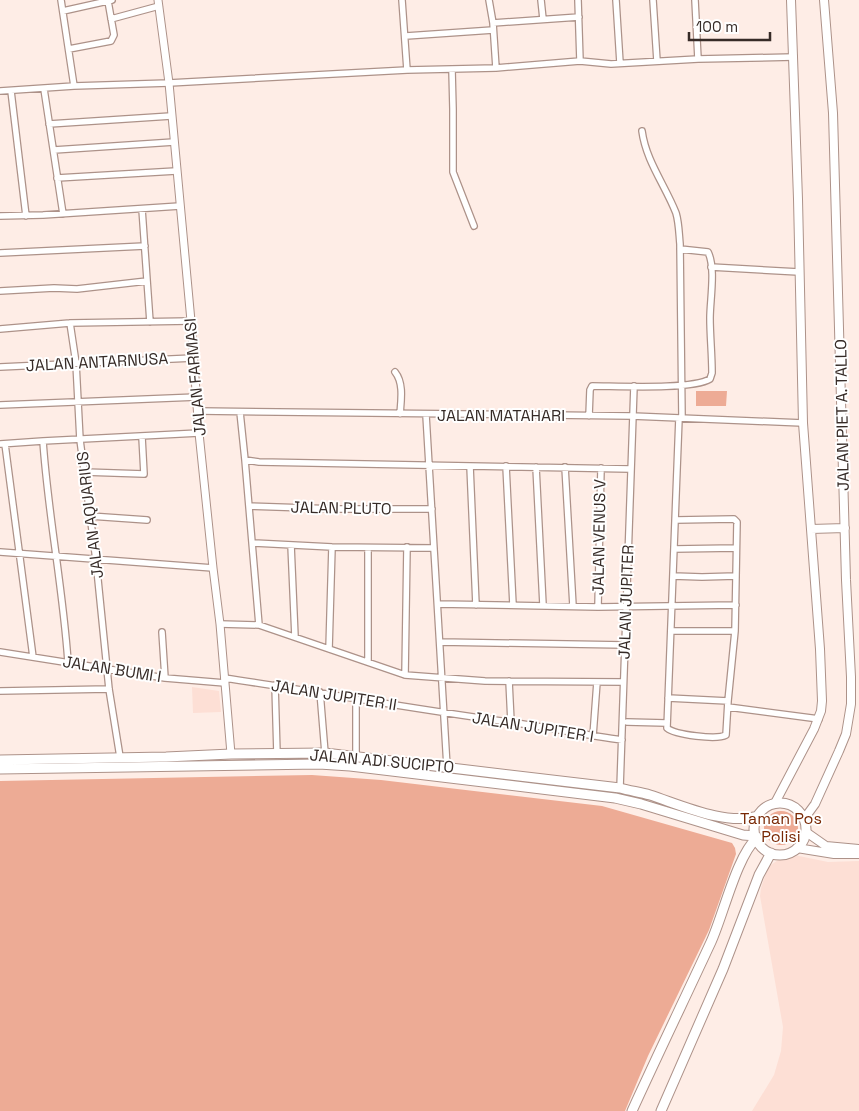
<svg xmlns="http://www.w3.org/2000/svg" width="859" height="1111" font-family="'Space Grotesk',sans-serif">
<style>
.built{fill:#fddfd5}
.green{fill:#edab95}
.lines{fill:none;stroke-linecap:round;stroke-linejoin:round}
.minor-casing{stroke:#ad9289;stroke-width:8}
.tertiary-casing{stroke:#ad9289;stroke-width:9}
.secondary-casing{stroke:#ad9289;stroke-width:10}
.trunk-casing{stroke:#ad9289;stroke-width:11}
.minor{stroke:#fff;stroke-width:5.5}
.tertiary{stroke:#fff;stroke-width:7}
.secondary{stroke:#fff;stroke-width:8}
.trunk{stroke:#fff;stroke-width:9}
.labels{text-anchor:middle;dominant-baseline:central;stroke-width:4;stroke-linejoin:round;paint-order:stroke}
.street-label{font-size:16px;fill:#362b27;stroke:#fff}
.park-label{font-size:16px;fill:#792804;stroke:#fff}
</style>
<rect width="100%" height="100%" fill="#feede6"/>
<path class="built" d="M192,687L219,691L221,712L193,713Z
M794,855L828,862L859,861V1111H752L774,1075L781,1051L783,1027L760,896L761,888L768,867L778,860Z"/>
<path class="green" d="M696,391H727L726,406H696Z
M312,775L381,780L602,806L732,843L735,848L736,854L709,930L648,1056L625,1111H0V781Z
M764 828a17 17 0 1 1 34 0a17 17 0 1 1-34 0Z"/>
<g class="lines">
<g class="minor-casing">
<path id="minor" d="M61,0L74,86L169,83L407,70L496,68L580,61L611,64L698,59L794,57
M402,0L407,70
M489,0L493,23L496,68
M541,0L543,19
M578,0L580,61
M616,0L620,63
M653,0L657,61
M695,0L698,59
M63,11L112,0
M111,19L159,6
M493,23L579,17
M406,36L493,30
M69,49L111,41L114,35L108,1
M452,70L453,109V172L474,226
M44,89L63,214
M0,91L74,86
M11,91L26,216
M49,124L171,116
M642,131C646,161 665,185 676,213C679,223 679,234 680,244L682,418
M54,150L174,142
M57,178L176,171
M142,209L150,322
M0,216L43,215L180,206
M0,253L145,246
M711,267L799,272
M0,291L54,288L77,289L147,281
M70,323L76,363L80,440L96,560L109,689L120,757
M0,329L70,323L191,321
M0,367L193,358
M395,372C404,383 401,401 400,414
M0,405L197,397
M199,411L632,416L803,423
M240,412L245,460L259,462L630,469
M426,415L447,767
M589,416L590,390L592,386C617,386 692,390 710,379L712,373C712,354 710,336 710,318C710,300 716,268 708,252L680,249
M43,441L199,433
M0,444L43,441C48,515 63,588 68,662
M5,444L33,657
M245,460L259,625L405,675L485,681L623,682
M470,466L476,605
M506,466L513,605
M536,467L543,605
M565,467L573,606
M601,468L598,607L736,605
M84,472L144,474L142,437
M249,506L337,509H432
M90,516L147,520
M676,520L734,519L737,522L735,631L728,701
M253,543L332,547L434,548
M291,545L295,637
M674,549L736,548
M0,552L213,568
M673,576L702,577L736,576
M438,604L598,607
M220,624L259,625
M671,631H735
M162,632L165,678
M440,642L625,645
M329,649L332,547
M0,652L165,678L225,683
M368,662V548
M405,675L407,547
M224,678C319,692 414,709 509,722C547,727 584,735 622,740
M509,681L511,722
M275,685L277,754
M0,691L109,689
M320,692L325,753
M668,698L728,701L726,735C717,740 675,735 667,728L679,418
M728,707L819,719
M627,722L666,723
M593,736L597,682
M356,758V698
M620,788L634,386"/>
</g>
<g class="tertiary-casing">
<path id="tertiary" d="M158,0L169,83L191,321L199,433L213,568L220,624L231,754"/>
</g>
<g class="secondary-casing">
<path id="secondary" d="M811,529L845,528
M775,803L814,729L821,711L822,701L820,649L803,423L798,199L791,0
M804,819L815,804L839,751L846,734L851,704V677L846,580L833,113L824,0
M806,832L826,846L859,849
M797,848L834,854H859"/>
</g>
<g class="trunk-casing">
<path id="trunk" d="M0,760L166,757L231,754L325,753L620,788C630,791 640,792 650,795C681,805 726,826 758,816
M0,769L319,764L350,766L615,798L641,804L743,835L756,836
M754 829a26 26 0 1 1 52 0a26 26 0 1 1-52 0Z
M632,1111C658,1054 685,998 711,942C723,916 737,855 757,838
M661,1111L723,969L759,875L771,853"/>
</g>
<use href="#minor" class="minor"/>
<use href="#tertiary" class="tertiary"/>
<use href="#secondary" class="secondary"/>
<use href="#trunk" class="trunk"/>
</g>
<g class="labels">
<g class="street-label">
<text transform="translate(97 362) rotate(-3)">JALAN ANTARNUSA</text>
<text transform="translate(195 377) rotate(-95)">JALAN FARMASI</text>
<text x="501" y="415">JALAN MATAHARI</text>
<text transform="translate(842 415) rotate(-91)">JALAN PIET A. TALLO</text>
<text transform="translate(341 508) rotate(1)">JALAN PLUTO</text>
<text transform="translate(90 515) rotate(-97)">JALAN AQUARIUS</text>
<text transform="translate(599 537) rotate(-89)">JALAN VENUS V</text>
<text transform="translate(626 602) rotate(-88)">JALAN JUPITER</text>
<text transform="translate(112 669) rotate(9)">JALAN BUMI I</text>
<text transform="translate(334 695) rotate(9)">JALAN JUPITER II</text>
<text transform="translate(533 727) rotate(9)">JALAN JUPITER I</text>
<text transform="translate(382 761) rotate(5)">JALAN ADI SUCIPTO</text>
</g>
<g class="park-label">
<text x="781" y="818">Taman Pos<tspan x="781" dy="18">Polisi</tspan></text>
</g>
</g>
<path d="M689 32v8h81v-8" fill="none" stroke="#362b27" stroke-width="2.5"/>
<text x="696" y="32" font-size="15" fill="#362b27" stroke="#ffffff" stroke-width="4" paint-order="stroke">100 m</text>
</svg>
